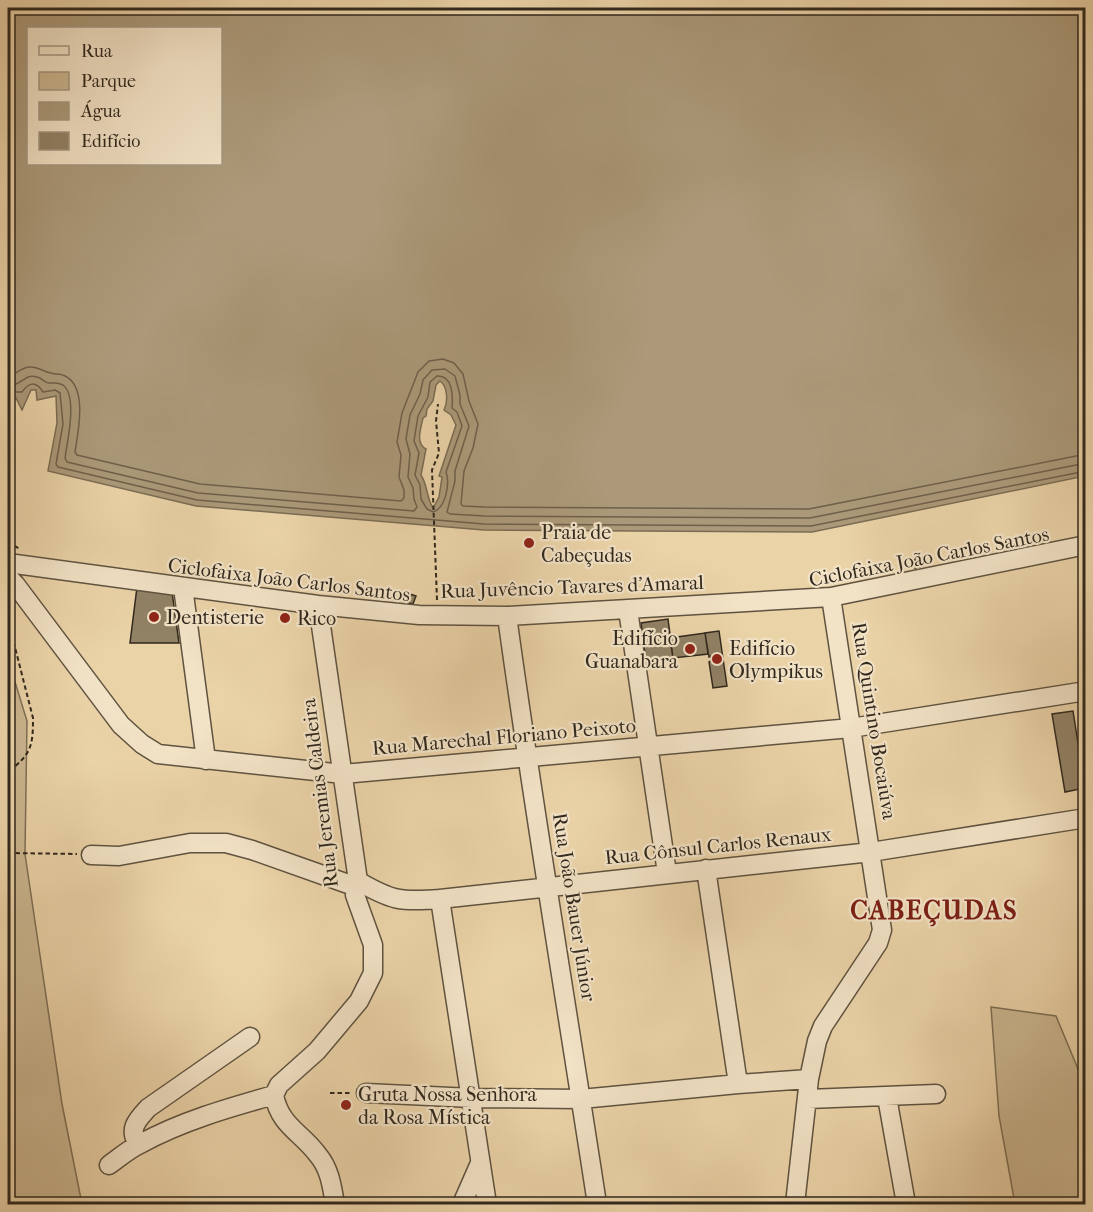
<svg xmlns="http://www.w3.org/2000/svg" width="1093" height="1212" font-family="'IM FELL French Canon',serif">
<style>
.green{fill:#cbb690;stroke:#7e6f56;stroke-width:1.5}
.water{fill:#ab9979;stroke:#7a6c54;stroke-width:1.5;fill-rule:evenodd}
.lines{fill:none;stroke-linecap:round;stroke-linejoin:round}
.shore{stroke:#6e604b;stroke-width:1.5}
.building{fill:#918165;stroke:#30281d;stroke-width:1.5}
.minor-casing{stroke:#5f5340;stroke-width:21}
.path{stroke:#30281d;stroke-width:2;stroke-dasharray:4.5 3;stroke-linecap:butt}
.minor{stroke:#f2e2c6;stroke-width:18}
.poi-dot{fill:#8f2418;stroke:#f2e2c6;stroke-width:2}
.labels{text-anchor:middle;dominant-baseline:central;stroke-width:4.5;stroke-linejoin:round;paint-order:stroke}
.poi-label{font-size:20px;fill:#30281d;stroke:#f2e2c6;text-anchor:start}
.street-label{font-size:20px;fill:#30281d;stroke:#f2e2c6}
.district-label{font-size:26px;font-weight:bold;letter-spacing:1.5px;fill:#7a1f14;stroke:#f2e2c6}
</style>
<rect width="100%" height="100%" fill="#ebd3a8"/>
<filter id="stains"><feTurbulence type="fractalNoise" baseFrequency=".00333" numOctaves="4"/><feColorMatrix values="0 0 0 0 .2 0 0 0 0 .09 0 0 0 0 .02 0 0 0 .5 -.17"/></filter>
<radialGradient id="worn" r=".72"><stop offset=".6" stop-color="#630" stop-opacity="0"/><stop offset="1" stop-color="#630" stop-opacity=".3"/></radialGradient>
<path class="green" d="M8,659L27,721L25,854L62,1104L82,1204H8Z
M991,1007L1056,1016L1085,1086V1204H1015L999,1116Z"/>
<path class="water" d="M8,8H1085V476L812,532L484,530L196,506L48,471L57,423L56,396L37,400L36,390H31L22,410L16,398L12,401L11,411L8,417ZM28,28H220V164H28ZM440,381C448,387 448,402 444,410L451,415L456,425L439,476L442,477L439,497L433,508C426,497 428,486 421,475L426,449C415,443 421,428 423,418L426,416L427,409L433,401L436,385Z"/>
<g class="lines">
<path class="shore" d="M437,376C453,375 453,396 452,408L457,412L462,426L446,472C450,483 446,508 433,512L427,509L421,499L420,485L415,475L419,453L414,441L418,416L428,397L430,382Z
M8,377C15,375 20,368 29,367C38,366 43,372 51,373C56,375 60,373 65,376C88,387 78,432 75,452L77,455L200,484L401,501L404,498V490L399,477L401,455L397,442L402,413L418,372L429,361L443,359L454,363L463,374L469,401L478,424L473,448L464,471L461,504L463,506L485,507L809,509L1086,454
M8,387C10,386 14,386 16,384C24,381 27,374 37,377C42,378 45,383 49,383C55,383 58,382 63,385C78,396 67,443 65,458L67,462L198,493L414,511L417,507L414,499L413,488L408,477L410,454L406,439L410,415L420,394L423,380L432,370L445,369L455,376L460,395V404L469,426L455,471V481L447,512L450,514L485,516L810,518L1086,463
M8,397L13,392H22C29,382 36,381 43,392L55,390L60,393L63,424L56,464L58,467L197,500L484,524L811,526L1086,471"/>
</g>
<path class="building" d="M921,557L923,566L915,568L912,559Z
M137,587L172,592L179,643H130Z
M407,593L416,596L413,604L404,602Z
M668,619L673,658L646,662L641,623Z
M719,631L727,686L713,688L709,662L711,661V656L709,657L705,633Z
M705,633L708,654L673,658L670,638Z
M1073,711L1085,788L1065,792L1052,714Z"/>
<g class="lines">
<g class="minor-casing">
<path id="minor" d="M8,563L318,605L419,615L507,616L831,597L1086,545
M8,577L15,584L121,725L142,744L158,754L343,774L851,728L1086,691
M183,587L206,760
M318,605L358,881L355,895L373,945V973L359,1001L317,1051L279,1085L274,1095C280,1126 301,1132 318,1155C330,1169 332,1187 335,1204
M628,610L667,873
M507,616C534,813 567,1008 597,1204
M91,855L119,856L190,843H226L252,850L351,885L358,881
M706,869L738,1084
M358,881C392,901 401,902 440,899L871,852L1086,818
M440,899L487,1204
M366,1093L472,1098L581,1099L738,1084L809,1079
M887,1097L906,1204
M808,1099L936,1094
M138,1144C128,1129 137,1120 148,1108L250,1037
M109,1165C119,1158 129,1149 140,1144C182,1121 228,1108 274,1095
M462,1204L480,1163
M795,1204L809,1079L817,1041L823,1026L878,943L882,930L831,597"/>
</g>
<path class="path" d="M8,542L20,549
M437,600L432,470L439,453L436,421L438,404
M8,620L33,718C33,747 31,754 8,772
M8,853L77,854
M330,1093H351"/>
<use href="#minor" class="minor"/>
</g>
<g class="poi-dot">
<circle cx="529" cy="543" r="6"/>
<circle cx="154" cy="617" r="6"/>
<circle cx="285" cy="618" r="6"/>
<circle cx="690" cy="649" r="6"/>
<circle cx="717" cy="659" r="6"/>
<circle cx="346" cy="1105" r="6"/>
</g>
<g class="labels">
<g class="poi-label">
<text x="541" y="532">Praia de<tspan x="541" dy="23">Cabeçudas</tspan></text>
<text x="166" y="617">Dentisterie</text>
<text x="297" y="618">Rico</text>
<text x="678" y="638" text-anchor="end">Edifício<tspan x="678" dy="23">Guanabara</tspan></text>
<text x="729" y="648">Edifício<tspan x="729" dy="23">Olympikus</tspan></text>
<text x="358" y="1094">Gruta Nossa Senhora<tspan x="358" dy="23">da Rosa Mística</tspan></text>
</g>
<g class="street-label">
<text transform="translate(929 557) rotate(-11)">Ciclofaixa João Carlos Santos</text>
<text transform="translate(289 580) rotate(7)">Ciclofaixa João Carlos Santos</text>
<text transform="translate(572 587) rotate(-2)">Rua Juvêncio Tavares d'Amaral</text>
<text transform="translate(874 721) rotate(81)">Rua Quintino Bocaiúva</text>
<text transform="translate(504 737) rotate(-5)">Rua Marechal Floriano Peixoto</text>
<text transform="translate(320 793) rotate(-97)">Rua Jeremias Caldeira</text>
<text transform="translate(718 846) rotate(-6)">Rua Cônsul Carlos Renaux</text>
<text transform="translate(574 907) rotate(81)">Rua João Bauer Júnior</text>
</g>
<g class="district-label">
<text x="934" y="910">CABEÇUDAS</text>
</g>
</g>
<rect width="1093" height="1212" fill="none" stroke="#ebd3a8" stroke-width="30"/>
<rect x="9" y="9" width="1075" height="1194" fill="none" stroke="#30281d" stroke-width="3"/>
<rect x="15" y="15" width="1063" height="1182" fill="none" stroke="#30281d" stroke-width="1.5"/>
<rect x="27" y="27" width="195" height="138" fill="#f2e2c6" stroke="#a49882" stroke-width="1.5"/>
<rect x="39" y="46" width="30" height="9" fill="#f2e2c6" stroke="#a49882" stroke-width="1.5"/>
<text x="81" y="57" font-size="18" fill="#30281d">Rua</text>
<rect x="39" y="72" width="30" height="18" fill="#cbb690" stroke="#a49882" stroke-width="1.5"/>
<text x="81" y="87" font-size="18" fill="#30281d">Parque</text>
<rect x="39" y="102" width="30" height="18" fill="#ab9979" stroke="#a49882" stroke-width="1.5"/>
<text x="81" y="117" font-size="18" fill="#30281d">Água</text>
<rect x="39" y="132" width="30" height="18" fill="#918165" stroke="#a49882" stroke-width="1.5"/>
<text x="81" y="147" font-size="18" fill="#30281d">Edifício</text>
<rect width="100%" height="100%" filter="url(#stains)"/>
<rect width="100%" height="100%" fill="url(#worn)"/>
</svg>
